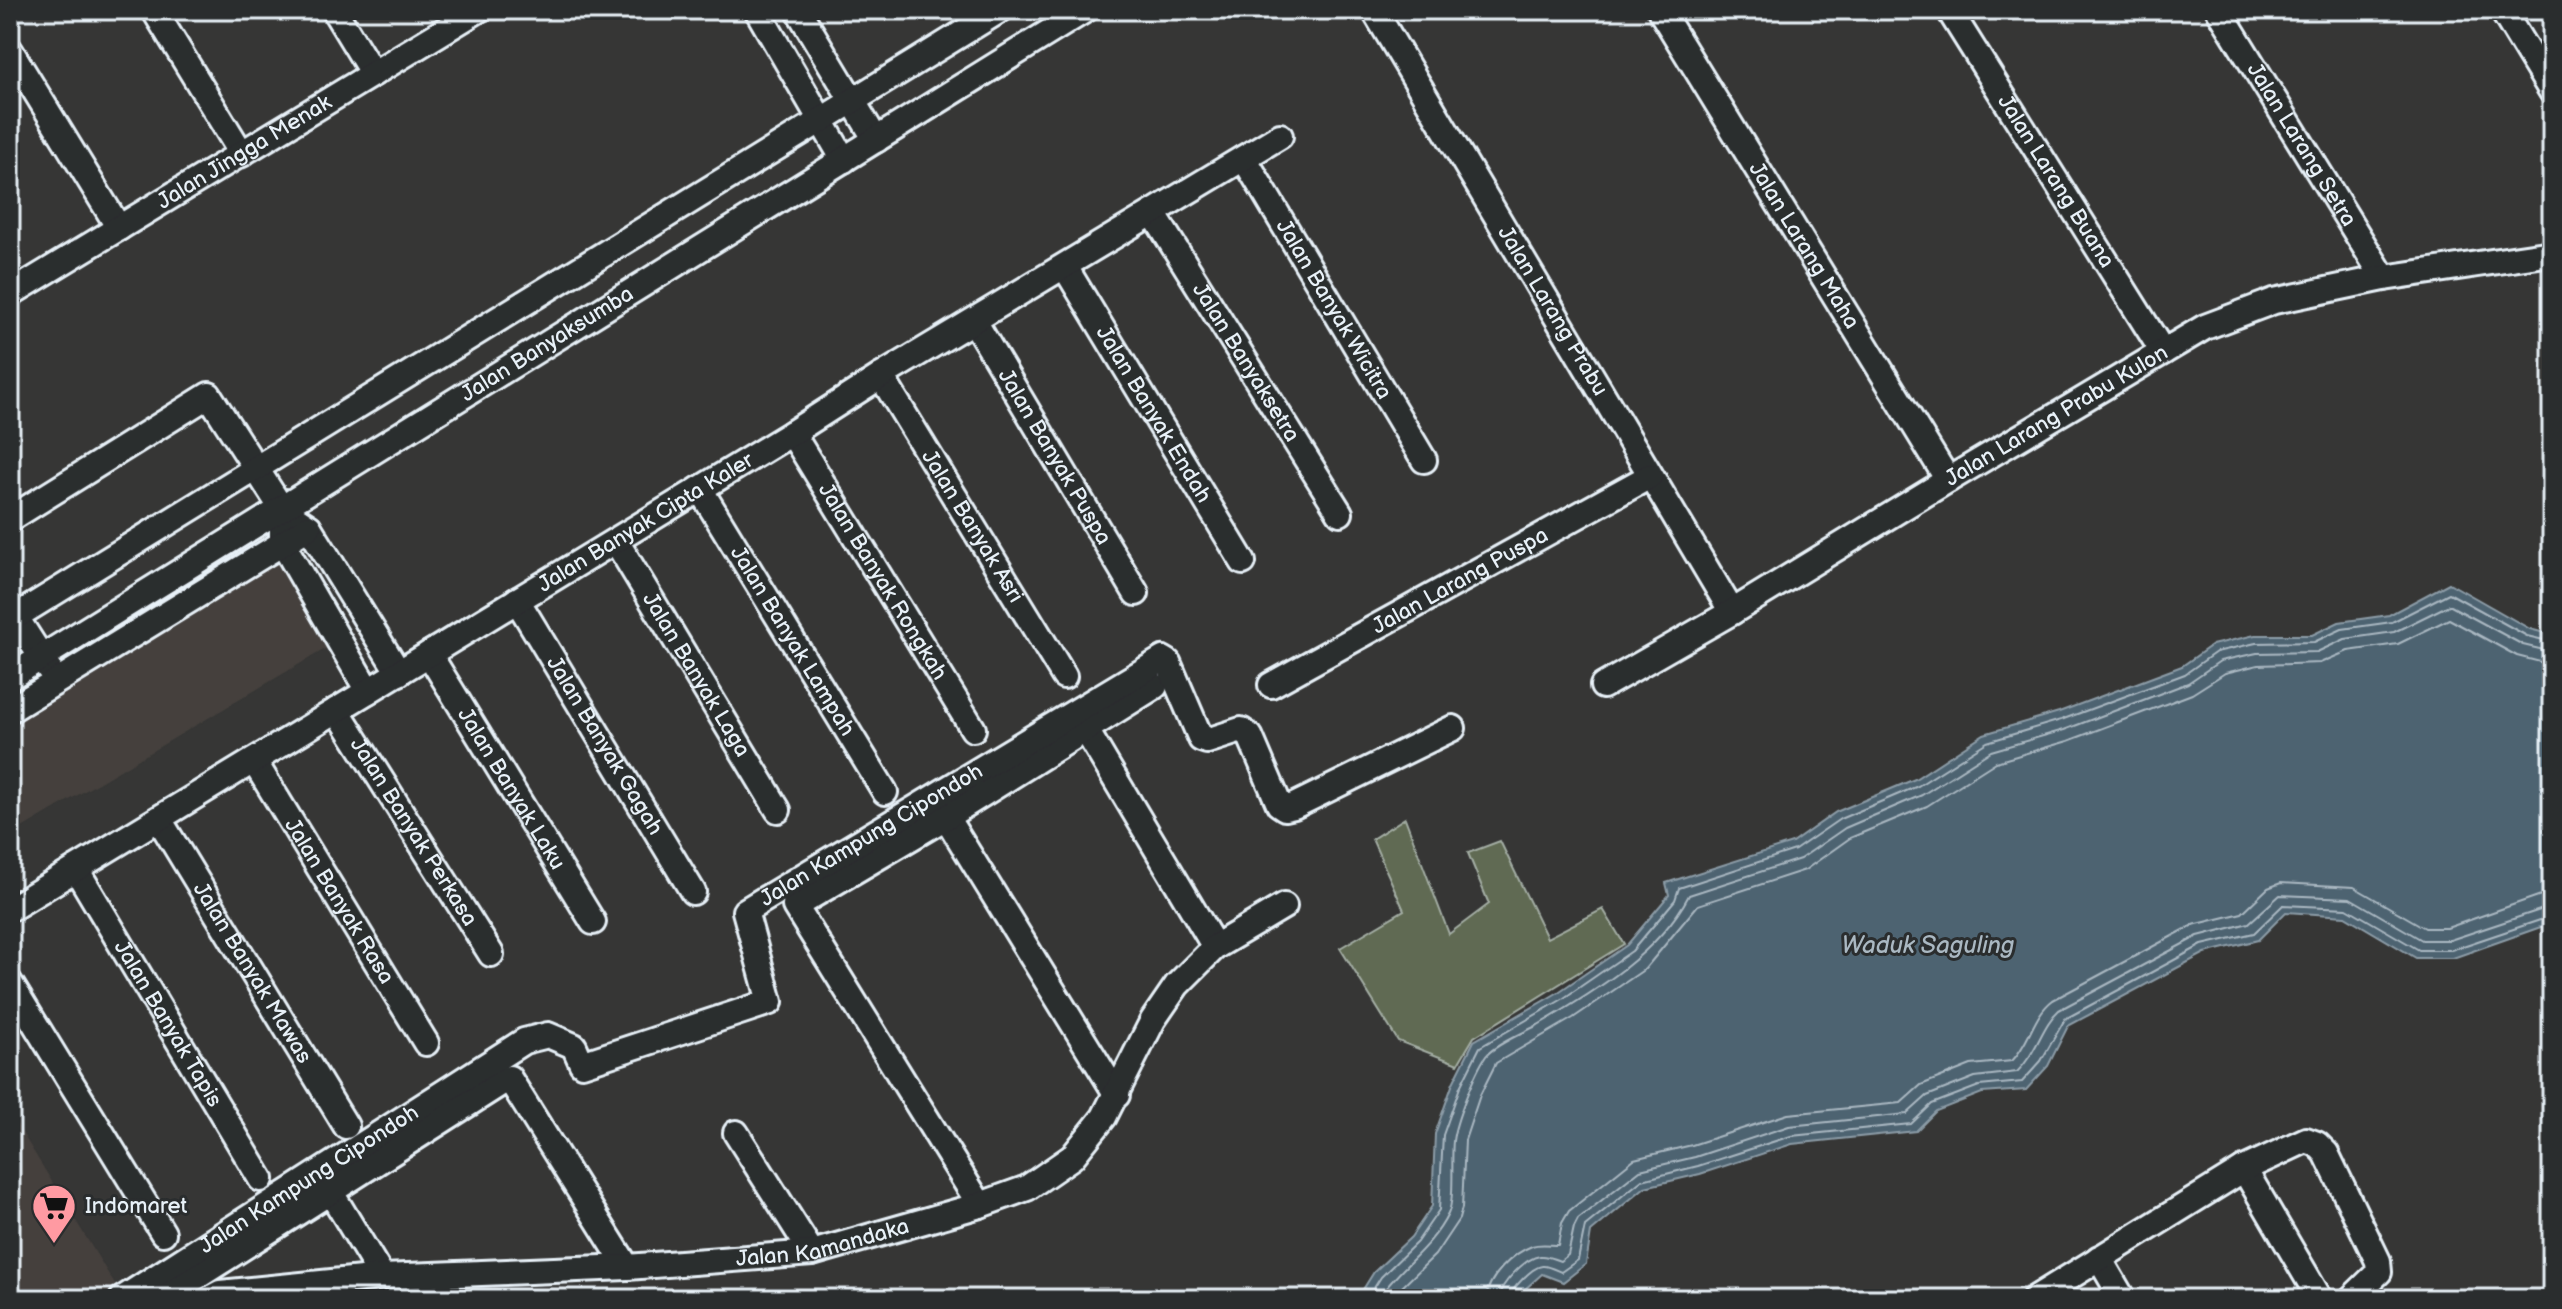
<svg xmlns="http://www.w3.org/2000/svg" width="2562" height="1309" font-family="'Balsamiq Sans',sans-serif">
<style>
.built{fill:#45403d}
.green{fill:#616b52;stroke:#a4aea5;stroke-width:2}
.water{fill:#4e6371;stroke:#8c9ca7;stroke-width:2}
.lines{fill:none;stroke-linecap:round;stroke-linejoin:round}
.shore{stroke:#aab8c2;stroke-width:2}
.minor-casing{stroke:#e8f1f8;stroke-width:30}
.minor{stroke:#2a2d2e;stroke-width:24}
.labels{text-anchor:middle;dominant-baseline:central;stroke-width:6;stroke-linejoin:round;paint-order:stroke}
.street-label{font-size:22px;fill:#e8f1f8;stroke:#2a2d2e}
.poi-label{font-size:22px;fill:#e8f1f8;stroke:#2a2d2e;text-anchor:start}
.water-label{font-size:24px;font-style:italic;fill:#aab8c2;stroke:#2a2d2e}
</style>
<rect width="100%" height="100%" fill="#363635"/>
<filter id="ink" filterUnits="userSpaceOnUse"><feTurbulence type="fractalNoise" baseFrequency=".0125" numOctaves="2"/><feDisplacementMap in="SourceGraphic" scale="16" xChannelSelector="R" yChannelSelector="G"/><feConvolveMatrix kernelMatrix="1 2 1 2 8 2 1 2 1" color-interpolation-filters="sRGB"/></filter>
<g filter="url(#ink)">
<path class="built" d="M261,532L330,646L10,835V688Z
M10,1113L117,1288L100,1299H10Z"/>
<path class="green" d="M1405,818L1449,934L1489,904L1468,853L1500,841L1547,938L1603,909L1624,944L1474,1037L1458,1064L1398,1041L1340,948L1404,910L1372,839Z"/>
<path class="water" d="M2449,583L2530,629L2552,635V923L2453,958H2416L2345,916L2286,912L2258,940L2205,953L2068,1026L2048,1066L2026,1090L1982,1093L1936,1111L1916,1131L1792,1144L1700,1174L1645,1187L1591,1232L1586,1264L1563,1282L1542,1274L1514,1299H1357L1374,1272L1411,1237L1432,1206L1435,1134L1453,1083L1474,1041L1557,993L1627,945L1669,895L1666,883L1792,843L1836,812L1915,779L1984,734L2059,712L2182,666L2212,645L2255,635H2312L2339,622L2389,615Z"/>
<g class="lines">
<path class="shore" d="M1367,1299L1381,1277L1417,1242L1439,1210L1443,1135L1460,1087L1480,1047L1561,1000L1632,951L1675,900L1679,888L1795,850L1840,819L1918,786L1987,742L2061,720L2185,674L2216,652L2256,643L2314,642L2342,629L2392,622L2449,593L2527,636L2552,642
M1378,1299C1398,1268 1431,1249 1448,1214C1455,1200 1451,1160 1453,1141C1455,1122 1475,1072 1486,1056C1494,1045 1525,1032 1538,1025C1593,993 1659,953 1689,895L1800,859L1845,828L1922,795L1991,751L2064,730L2188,683L2220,661L2257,653L2317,652L2345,639L2394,632L2449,605L2523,645L2552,652
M1393,1299L1398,1291L1435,1255L1459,1219L1462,1208L1465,1140L1480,1095L1496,1063L1573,1018L1645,969L1698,905L1805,870L1850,838L1927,806L1996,762L2068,741L2192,694L2225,673L2258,665L2320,663L2348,651L2398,644L2449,619L2517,656L2552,665
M1486,1299C1487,1278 1513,1253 1532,1246C1540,1243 1549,1245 1558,1245L1562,1223L1569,1211L1634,1159L1692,1145L1788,1114L1901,1103L1921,1085L1971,1065L2012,1061C2030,1043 2033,1015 2053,1000L2193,925L2242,913L2268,888L2281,883L2354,887L2425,928H2447L2541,895L2552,894
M1498,1299C1500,1284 1525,1258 1540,1256C1547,1255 1553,1259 1560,1261L1568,1255L1574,1227L1578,1219L1640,1170L1695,1157L1789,1126L1907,1114L1927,1096L1975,1077L2017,1072C2037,1053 2042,1025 2059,1010L2198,936L2249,923L2280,895L2350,898L2422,940H2450L2552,906
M1509,1299C1510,1290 1532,1267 1542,1266C1547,1265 1556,1270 1561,1272L1578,1260L1585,1226L1642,1180L1698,1166L1791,1136L1911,1124L1932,1104L1979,1086L2022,1082L2041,1061L2065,1019L2202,945L2254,933L2283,905L2347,908L2419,950H2451L2552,916"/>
<g class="minor-casing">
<g id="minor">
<path d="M154,10L242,154"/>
<path d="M334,10L373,74"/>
<path d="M757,10L844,160"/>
<path d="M798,10L876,140"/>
<path id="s1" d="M1374,10L1732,612"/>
<path id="s2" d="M1660,10L1948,480"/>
<path id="s3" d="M1949,10L2163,352"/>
<path id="s4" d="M2219,10L2384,278"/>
<path d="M2502,10L2552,92"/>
<path d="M10,50L119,228"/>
<path id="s5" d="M1244,158L1424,460"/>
<path id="s6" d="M1153,213L1340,513"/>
<path id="s7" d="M1065,267L1243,562"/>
<path id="s8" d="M10,294L478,10"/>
<path id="s9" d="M974,321L1136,593"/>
<path id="s10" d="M881,376L1064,676"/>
<path id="s11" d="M792,433L973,729"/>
<path id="s12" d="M700,489L885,792"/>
<path d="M10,519L209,395L282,509L309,527L399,673"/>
<path d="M282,527V542L368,691"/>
<path id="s13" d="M616,541L778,810"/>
<path id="s14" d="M517,600L693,892"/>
<path d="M10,608L49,669"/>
<path d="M10,620L1000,10"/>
<path id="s15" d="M429,654L593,922"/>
<path id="s16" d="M10,677L1085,10"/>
<path id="s17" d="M1271,685L1650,476"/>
<path id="s18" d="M1603,686L1732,612L1948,480L2205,327L2274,301L2384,278L2552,253"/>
<path d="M10,710L309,527"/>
<path id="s19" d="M337,710L491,954"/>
<path d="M1086,730L1215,947"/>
<path id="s20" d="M254,761L426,1043"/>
<path d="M946,817L1117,1095"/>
<path id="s21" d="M159,819L346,1126"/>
<path id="s22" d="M76,869L261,1179"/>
<path id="s23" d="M10,909L792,433L881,376L1280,136"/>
<path d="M10,983L163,1233"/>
<path d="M736,1133L812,1253"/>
<path d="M2244,1169L2320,1299"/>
<path d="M330,1191L382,1277"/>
<path d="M980,1205L795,906L946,817L1155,686"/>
<path d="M2099,1258L2123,1299"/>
<path id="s24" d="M122,1299L524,1041L548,1035L574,1046L582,1064L770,1002L745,911L1163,659L1168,662L1201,739L1207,741L1241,730L1250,736L1279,804L1285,808L1294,806L1453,728"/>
<path d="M162,1299L509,1078L627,1267"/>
<path id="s25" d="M209,1299L220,1293L382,1277L627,1267L812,1253L980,1205L1027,1188L1072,1157L1104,1117L1153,1020L1177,985L1215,947L1284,906"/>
<path d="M2034,1299L2244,1169L2306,1140L2317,1144L2326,1153L2378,1261L2379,1272L2351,1299"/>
</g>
</g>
<use href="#minor" class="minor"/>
</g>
</g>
<defs>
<g id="supermarket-pin" transform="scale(2.3)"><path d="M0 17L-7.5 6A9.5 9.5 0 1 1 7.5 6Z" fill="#ff9aa2" stroke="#2a2d2e"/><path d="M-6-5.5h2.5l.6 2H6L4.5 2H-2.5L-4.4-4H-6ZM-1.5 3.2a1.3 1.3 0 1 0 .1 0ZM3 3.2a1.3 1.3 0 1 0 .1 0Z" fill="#111"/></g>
</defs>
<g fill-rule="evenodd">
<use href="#supermarket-pin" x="54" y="1206"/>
</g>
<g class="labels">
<g class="street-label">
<text stroke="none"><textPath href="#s4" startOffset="158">Jalan Larang Setra</textPath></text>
<text stroke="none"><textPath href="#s8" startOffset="274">Jalan Jingga Menak</textPath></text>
<text stroke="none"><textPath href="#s3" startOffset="202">Jalan Larang Buana</textPath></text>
<text stroke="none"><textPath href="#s2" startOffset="276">Jalan Larang Maha</textPath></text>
<text stroke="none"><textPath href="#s5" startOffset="176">Jalan Banyak Wicitra</textPath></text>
<text stroke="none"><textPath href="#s1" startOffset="350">Jalan Larang Prabu</textPath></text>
<text stroke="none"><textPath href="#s16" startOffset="632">Jalan Banyaksumba</textPath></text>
<text stroke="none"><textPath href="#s6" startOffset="176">Jalan Banyaksetra</textPath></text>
<text stroke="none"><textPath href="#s7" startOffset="172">Jalan Banyak Endah</textPath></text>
<text stroke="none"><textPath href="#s18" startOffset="528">Jalan Larang Prabu Kulon</textPath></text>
<text stroke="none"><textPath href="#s9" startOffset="158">Jalan Banyak Puspa</textPath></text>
<text stroke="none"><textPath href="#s23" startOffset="744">Jalan Banyak Cipta Kaler</textPath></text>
<text stroke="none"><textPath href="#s10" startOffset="176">Jalan Banyak Asri</textPath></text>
<text stroke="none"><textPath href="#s11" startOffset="174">Jalan Banyak Rongkah</textPath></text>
<text stroke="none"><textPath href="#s17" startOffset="216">Jalan Larang Puspa</textPath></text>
<text stroke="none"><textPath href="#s12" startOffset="178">Jalan Banyak Lampah</textPath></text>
<text stroke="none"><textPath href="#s13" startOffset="156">Jalan Banyak Laga</textPath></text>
<text stroke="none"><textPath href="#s14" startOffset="170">Jalan Banyak Gagah</textPath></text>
<text stroke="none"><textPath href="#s15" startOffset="158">Jalan Banyak Laku</textPath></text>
<text stroke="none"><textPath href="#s19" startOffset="144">Jalan Banyak Perkasa</textPath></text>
<text stroke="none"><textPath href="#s24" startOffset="990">Jalan Kampung Cipondoh</textPath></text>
<text stroke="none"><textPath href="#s20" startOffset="164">Jalan Banyak Rasa</textPath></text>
<text stroke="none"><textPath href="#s21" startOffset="180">Jalan Banyak Mawas</textPath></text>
<text stroke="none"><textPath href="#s22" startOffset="180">Jalan Banyak Tapis</textPath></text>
<text stroke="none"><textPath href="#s24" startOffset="222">Jalan Kampung Cipondoh</textPath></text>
<text stroke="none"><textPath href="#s25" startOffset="618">Jalan Kamandaka</textPath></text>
</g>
<g class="poi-label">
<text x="85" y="1206">Indomaret</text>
</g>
<g class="water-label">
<text x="1928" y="945">Waduk Saguling</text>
</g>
</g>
<rect width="2562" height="1309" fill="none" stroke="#2a2d2e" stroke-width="40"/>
<rect x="20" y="20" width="2522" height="1269" fill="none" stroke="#e8f1f8" stroke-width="3" filter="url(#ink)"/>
</svg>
